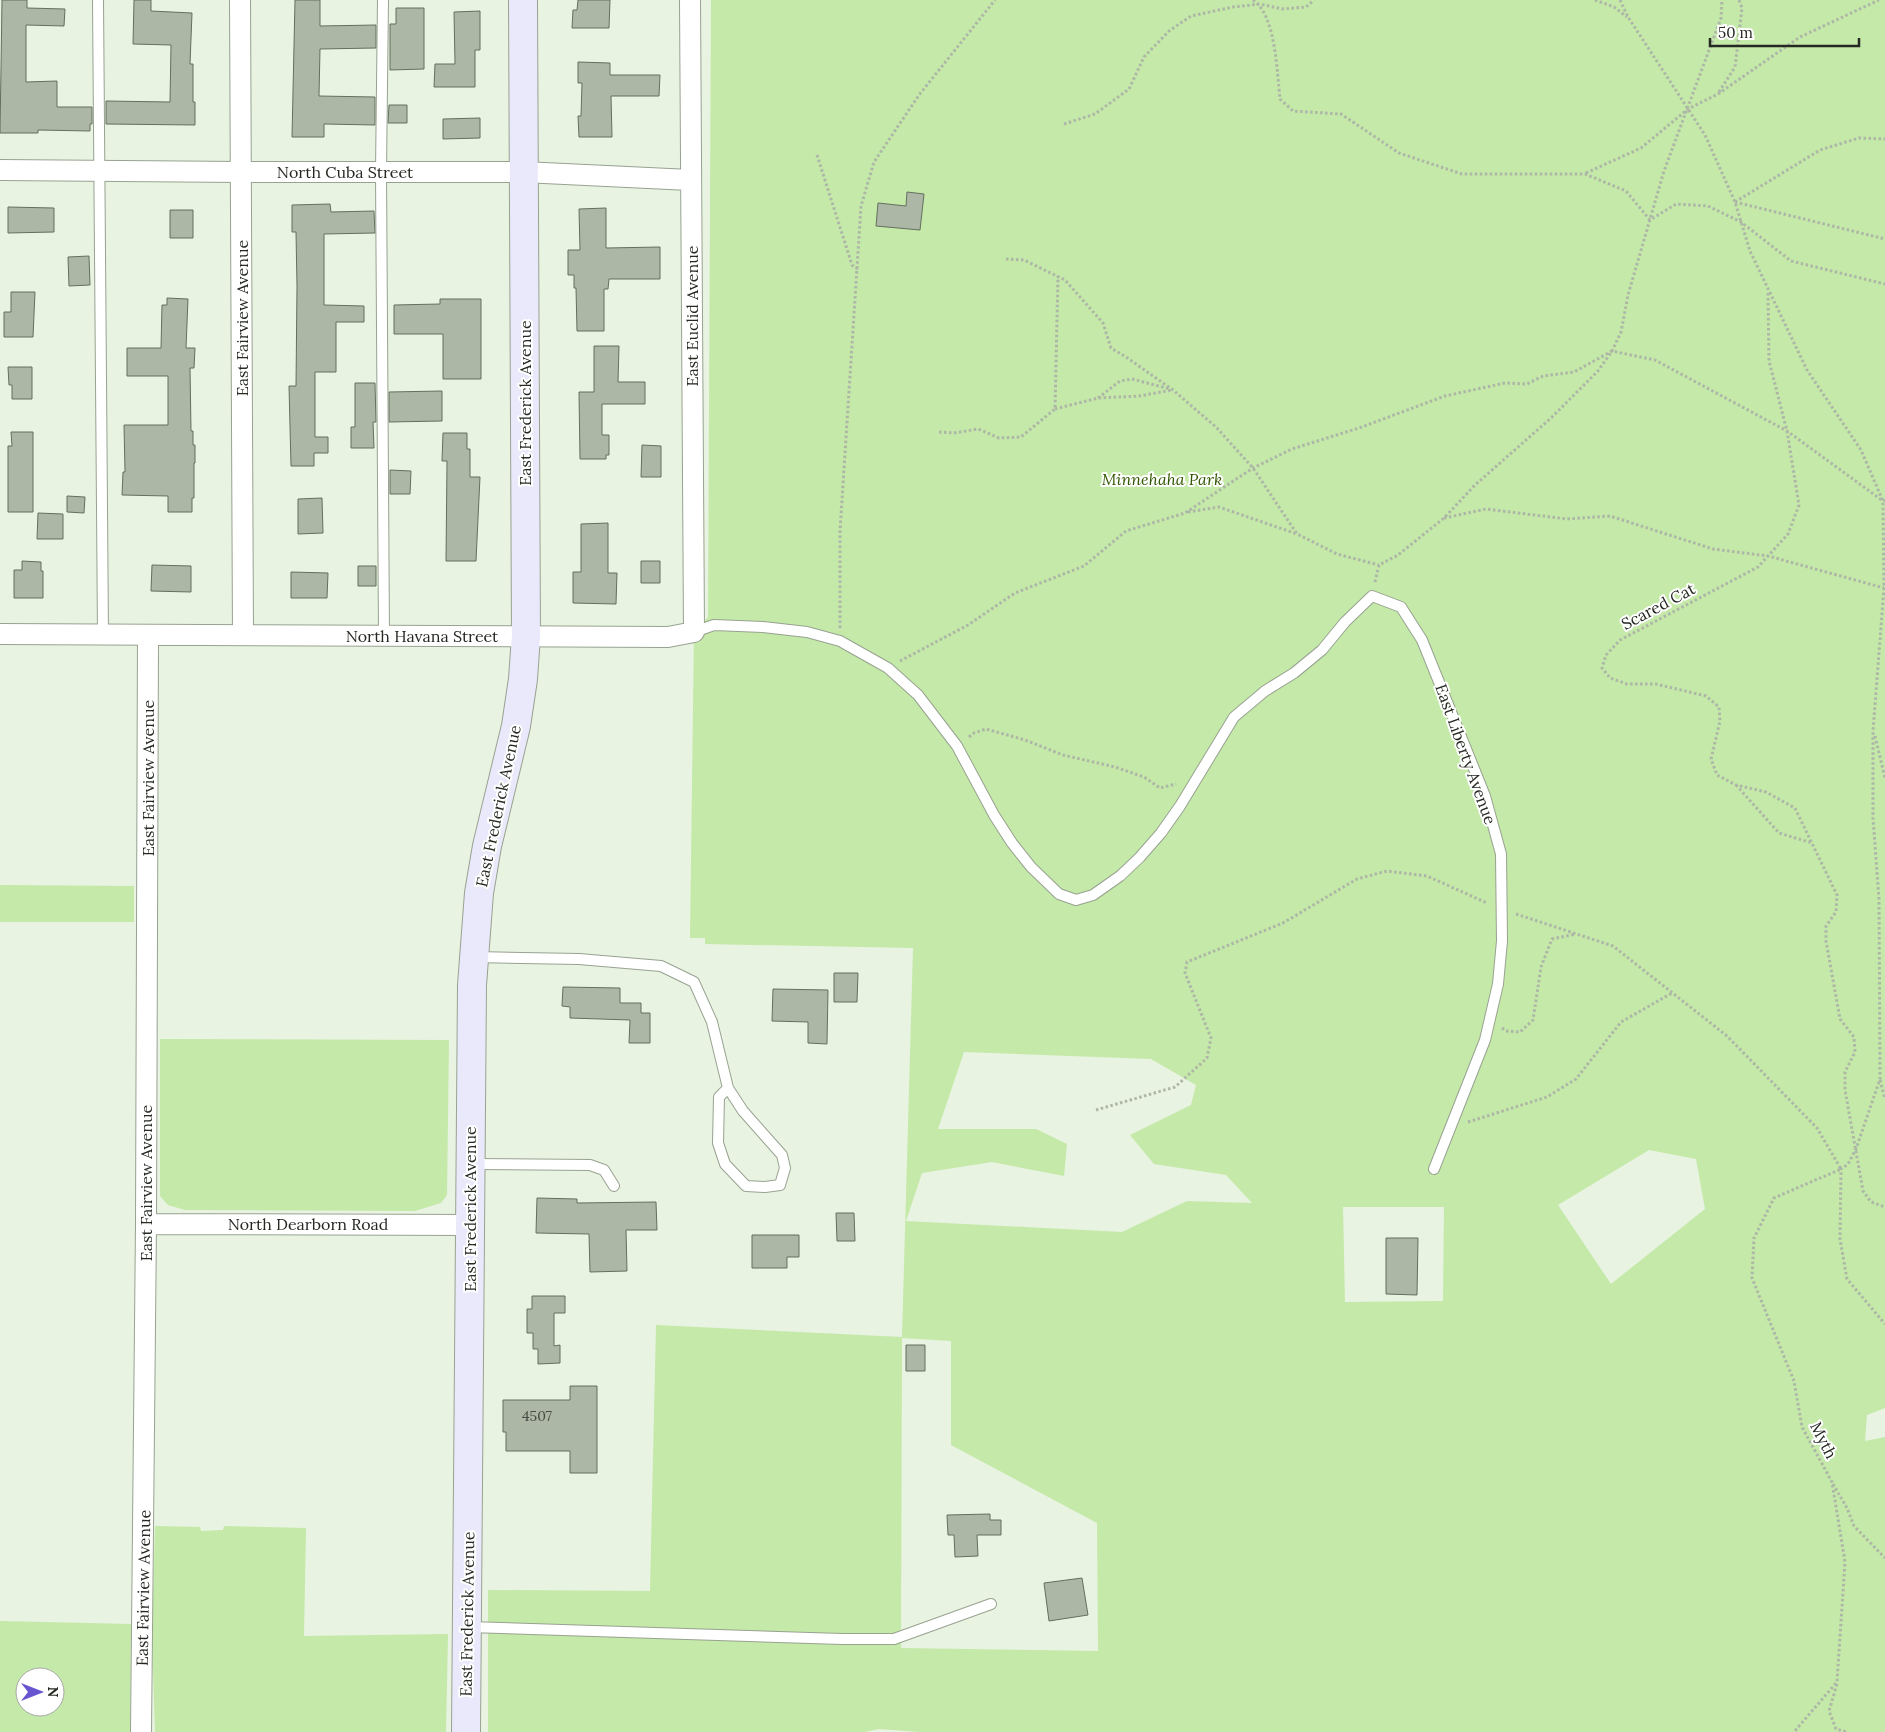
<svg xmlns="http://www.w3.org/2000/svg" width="1885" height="1732" font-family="Lora,serif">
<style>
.green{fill:#c4e9a8;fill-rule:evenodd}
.building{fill:#adb7a5;stroke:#656f5f}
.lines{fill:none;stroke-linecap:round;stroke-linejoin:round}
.service-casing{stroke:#98a291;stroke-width:12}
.minor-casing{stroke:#98a291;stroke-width:22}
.secondary-casing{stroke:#98a291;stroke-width:30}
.path{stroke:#adb6a7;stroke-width:3;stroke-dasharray:2.5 2.5;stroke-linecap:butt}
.service{stroke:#fff;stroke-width:10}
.minor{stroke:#fff;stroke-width:20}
.secondary{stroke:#eae9fb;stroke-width:28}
.labels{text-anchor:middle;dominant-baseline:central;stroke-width:4;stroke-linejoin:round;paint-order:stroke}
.number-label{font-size:14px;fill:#474c43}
.street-label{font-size:16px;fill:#252922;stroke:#fff}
.park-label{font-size:16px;font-style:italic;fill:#325701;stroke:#fff}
</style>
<rect width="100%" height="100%" fill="#e8f3e1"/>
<path class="green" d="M711,0H1885V1408L1867,1415L1865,1441L1885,1437V1732H919L879,1729L865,1732H488V1590L650,1591L656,1325L902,1337L913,948L705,944V938H690L694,632L708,617ZM964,1052L1151,1059L1196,1085L1191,1105L1130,1135L1154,1164L1226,1175L1252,1203L1187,1201L1122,1232L906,1221L922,1173L992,1162L1064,1176L1067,1144L1036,1129H938ZM1649,1150L1696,1159L1705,1209L1611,1284L1558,1205ZM1343,1207H1444L1443,1301L1345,1302ZM902,1338L951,1341V1445L1097,1523L1098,1651L901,1648Z
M0,885L134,886V922H0Z
M160,1039L449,1040L447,1195L441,1203L415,1211L185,1210L168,1205L160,1196Z
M155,1526L200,1527L201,1531L223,1530L224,1526L306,1528L304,1636L448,1634L446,1732H155L152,1638Z
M0,1621L131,1624L130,1732H0ZM25,1677H55V1707H25Z"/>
<path class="building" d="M2,0H27V8L65,9L64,26L26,25V82L57,81V107H92V124H90V131L38,130V133H0Z
M134,0H151V11L192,13L190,64H193V102H195V125L106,124V101L170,102L171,45L133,44Z
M295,0H320V26L376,25V48L320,49L319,96L375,97V125L324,124V137H292Z
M578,0H610L609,28H572L573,10H577Z
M396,8H424V69L390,70V24H396Z
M480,11V50H475V87H434L435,64H455L454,12Z
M578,62L610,63V75H660L659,96H611L612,137H579L578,116H581L582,83H578Z
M389,105H407V123H388Z
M480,118V138L443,139V119Z
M907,192L924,194L920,230L876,226L878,203L906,206Z
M330,204L331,212L374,211L375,233L324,234V305L364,306V322H336V372H315V437H328V453H314V466H291L289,386H296L297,286L296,232H292V205Z
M8,207L54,208V232L8,233Z
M606,208V248L660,247V279H609L608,289H604V331H577L576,288H574V275H568V250H580L579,209Z
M170,210H193V238H170Z
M89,256L90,285L69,286L68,257Z
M11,292H35L33,337H4V312H11Z
M167,298L188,299L186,348H195L194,368H190L191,431H193V445H195V463H194V498H192V512H168V496L122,495L123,472H125L124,425H168V376H127V348H161L162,305H167Z
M440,299H481V379H443V334H394V305L440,304Z
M594,346H619L618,382H645V404H602V435H609V455H606V459H580L579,392H594Z
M8,367H32V399H12V385H9Z
M355,383H375L376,422H373L374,448H351V427H355Z
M442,391V421L389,422V392Z
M11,432H33V512H8V446H12Z
M443,433H467V449H470V477H480L476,561H446L447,461H442Z
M642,445L661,446V477H641Z
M390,470L411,471L410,494H390Z
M67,496L85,497L84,513L67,512Z
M322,498L323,533L298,534V499Z
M38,513L63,514V539H37Z
M608,523V573H617L616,604L573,603V572H581V524Z
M22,561L41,562V571H43V598H14V570H22Z
M641,561H660V583H641Z
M152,565L191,566V592L151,591Z
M358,566H376V586H358Z
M291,572L328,573L327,598H291Z
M834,973H858L857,1002H834Z
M563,987L620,988V1003H641V1013H650V1043H629L630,1020L570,1018V1007L562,1006Z
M773,989L828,990L827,1044L808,1043V1022L772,1021Z
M537,1198L577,1199V1203L656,1202L657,1230H626L627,1271L590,1272L589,1234L536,1233Z
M836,1213H854L855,1241H837Z
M752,1235H799V1257H787V1268H752Z
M1386,1238H1418L1417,1295L1386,1294Z
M532,1296H565V1313H554V1346L560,1345V1363L538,1364V1349H533V1333H527V1309H532Z
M906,1345H925V1371H906Z
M570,1386H597V1473H570V1451H506V1432H503V1400H570Z
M990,1514V1520H1001V1535H977L978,1556L955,1557L954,1535H948L947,1515Z
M1082,1578L1088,1615L1049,1621L1044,1583Z"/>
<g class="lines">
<g class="service-casing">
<path id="service" d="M98,0L103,635
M383,0L381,172L384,636
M694,632L714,625L763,627L807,632L840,641L888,668L918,695L957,746L994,815L1012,843L1031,867L1059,894L1076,900L1093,895L1120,876L1140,857L1161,833L1180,806L1234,717L1265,691L1294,673L1322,650L1345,622L1372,596L1401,607L1422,640L1485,796L1501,854L1502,941L1498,984L1485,1040L1434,1169
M475,957L579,959L661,966L694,982L712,1022L728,1088L743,1111L782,1155L785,1168L780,1185L765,1187L746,1186L725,1164L718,1143L719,1097L728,1088
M472,1164L590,1165L604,1170L614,1186
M468,1627L842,1639H894L991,1604"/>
</g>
<g class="minor-casing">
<path id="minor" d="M240,0L243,635
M0,170L241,172H523L690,180
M0,634L668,637L694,632L690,0
M146,1224L470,1225
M141,1732L146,1224L148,635"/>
</g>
<g class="secondary-casing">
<path id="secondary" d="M466,1732L472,985L479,893L487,846L516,726L523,679L526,636L523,0"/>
</g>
<path class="path" d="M1253,0C1276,15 1277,73 1280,99L1293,111L1341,114L1399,153L1462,174H1585L1626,191L1650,220L1676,204L1708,206L1741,222L1791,261L1885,284
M1595,0L1614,7L1627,17
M1620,0L1628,17L1705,135L1735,202L1750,251L1807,370L1861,450L1883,501L1884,588L1873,731V818L1879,899L1880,1079L1856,1149L1848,1164L1841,1169L1840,1239L1847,1279L1885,1324
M1719,92L1735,67L1742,8L1739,0
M1064,124L1095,114L1129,89L1144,57L1169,31L1191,16L1233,7L1260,4L1282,9L1306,7L1314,0
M817,155L852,265L858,269
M1586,173L1641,148L1688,109L1718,94L1800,37L1879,0
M1735,202L1820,150L1859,138L1885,139
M1735,202L1885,239
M1006,259L1024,260L1065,280L1103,323L1111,348L1126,357L1173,390L1216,427L1253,468L1297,534L1337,554L1379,565
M1768,293L1769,361L1787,431L1799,505L1788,534L1758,567L1620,640L1606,655L1602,668L1610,678L1627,684H1656L1706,696L1719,707L1720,721L1711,759L1717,775L1736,785L1766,792L1795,808L1837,895L1836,912L1826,926V941L1840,1019L1854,1037L1855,1052L1845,1072V1090L1863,1191L1871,1202L1885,1207
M1098,398L1120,381L1132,379L1170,389
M1055,409L1098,398L1139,396L1172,390
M939,432L954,433L978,429L999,438L1021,437L1055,409L1058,276
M1188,512L1219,507L1297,534
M1444,518L1486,509L1567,519L1610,516L1713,549L1768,556L1884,588
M1375,582L1379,565L1398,555L1444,518L1475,485L1551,418L1598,371L1612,351L1621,332L1628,295L1664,171L1721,18L1722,0
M840,628V531L861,206L874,162L919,95L995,0
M900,661L968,625L1015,593L1084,566L1126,531L1185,513L1253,468L1292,449L1359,428L1445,396L1505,383L1527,384L1543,376L1574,372L1612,351L1655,360L1787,431L1883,501L1885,500
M1875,736L1885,778
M969,737L974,733L986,729L1025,740L1063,755L1115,767L1144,777L1160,788L1176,784
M1736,785L1779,833L1812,843
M1516,914L1613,946L1727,1036L1817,1128L1841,1169L1774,1198L1754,1238L1752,1278L1794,1381L1802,1427L1832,1482L1845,1562L1837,1682L1794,1732
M1502,1028L1506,1031L1520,1032L1533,1020L1541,967L1552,939L1576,934
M1880,1080L1885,1099
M1096,1110L1175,1087L1207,1058L1211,1038L1185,973L1187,962L1283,923L1357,879L1387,871L1427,876L1487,903
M1468,1122L1547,1097L1576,1079L1621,1022L1672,993
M1833,1484L1847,1508L1854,1526L1885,1558
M1837,1684L1829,1711L1836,1729L1847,1732"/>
<use href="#service" class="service"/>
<use href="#minor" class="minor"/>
<use href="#secondary" class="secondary"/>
</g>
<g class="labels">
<g class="number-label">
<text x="537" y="1416">4507</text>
</g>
<g class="street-label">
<text x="345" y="172">North Cuba Street</text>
<text transform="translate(692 316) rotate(-90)">East Euclid Avenue</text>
<text transform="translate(242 318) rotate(-90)">East Fairview Avenue</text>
<text transform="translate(525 403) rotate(-90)">East Frederick Avenue</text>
<text transform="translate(1658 606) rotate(-28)">Scared Cat</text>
<text x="422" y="636">North Havana Street</text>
<text transform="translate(1466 754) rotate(70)">East Liberty Avenue</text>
<text transform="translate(148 778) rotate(-90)">East Fairview Avenue</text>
<text transform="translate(498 806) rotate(-78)">East Frederick Avenue</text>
<text transform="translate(146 1183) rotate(-90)">East Fairview Avenue</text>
<text transform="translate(470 1209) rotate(-90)">East Frederick Avenue</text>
<text x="308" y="1224">North Dearborn Road</text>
<text transform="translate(1824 1440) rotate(63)">Myth</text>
<text transform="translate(143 1588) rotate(-89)">East Fairview Avenue</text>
<text transform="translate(467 1614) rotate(-89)">East Frederick Avenue</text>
</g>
<g class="park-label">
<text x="1162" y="479">Minnehaha Park</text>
</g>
</g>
<g transform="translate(40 1692) rotate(90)"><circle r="24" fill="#ffffff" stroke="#a8a9a7"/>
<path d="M0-4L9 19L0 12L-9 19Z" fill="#6756d0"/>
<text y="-8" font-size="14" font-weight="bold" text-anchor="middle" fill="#252922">N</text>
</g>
<path d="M1710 38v8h149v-8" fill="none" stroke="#252922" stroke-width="2.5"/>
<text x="1718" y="38" font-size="15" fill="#252922" stroke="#ffffff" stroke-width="4" paint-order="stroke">50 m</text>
</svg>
